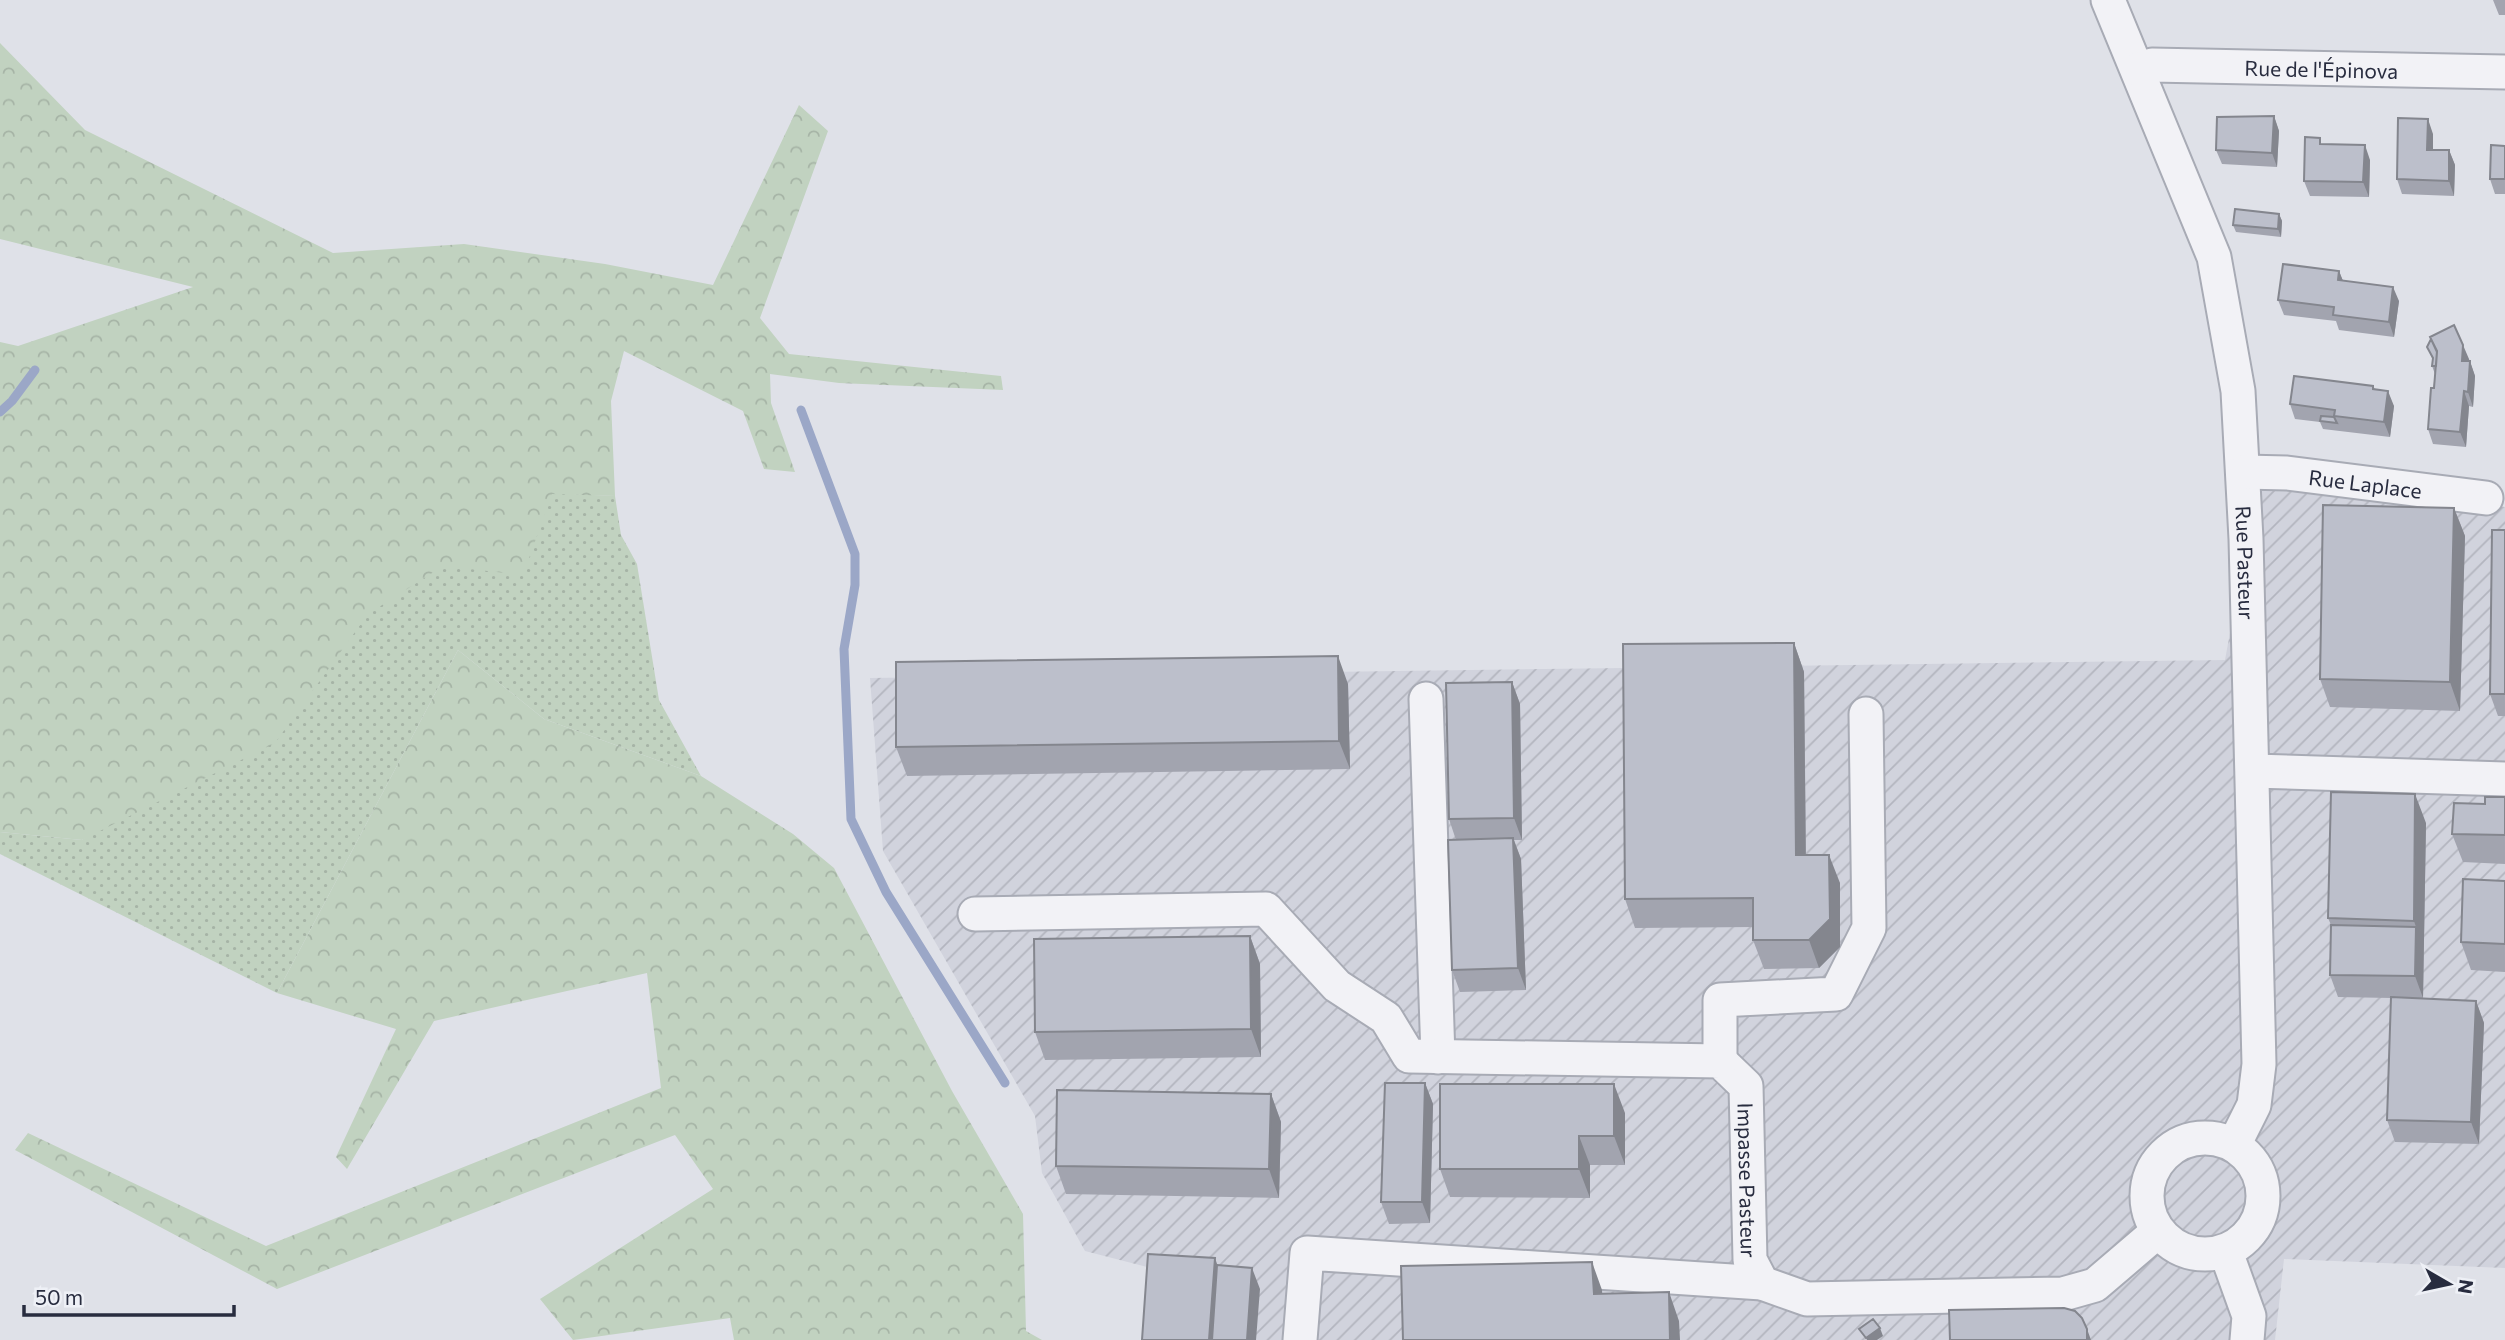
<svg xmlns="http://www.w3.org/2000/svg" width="2505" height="1340" font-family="Commissioner,sans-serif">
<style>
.industrial{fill:url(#industrial-furrows)}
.grass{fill:url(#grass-dots)}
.forest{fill:url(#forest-crowns)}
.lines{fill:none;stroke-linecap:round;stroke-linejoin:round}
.stream{stroke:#9ba7c7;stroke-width:9}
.minor-casing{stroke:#a8abb5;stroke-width:37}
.minor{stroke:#f2f2f6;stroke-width:33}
.wall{fill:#a2a4af}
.shaded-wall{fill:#84868e}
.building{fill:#bcbfcb;stroke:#84868e;stroke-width:2}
.labels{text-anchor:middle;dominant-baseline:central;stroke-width:5;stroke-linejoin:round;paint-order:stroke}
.street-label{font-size:21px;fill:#282c3f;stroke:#eef0f6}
</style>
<defs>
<pattern id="industrial-furrows" width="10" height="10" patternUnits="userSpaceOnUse" patternTransform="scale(1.75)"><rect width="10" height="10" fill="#d1d3dd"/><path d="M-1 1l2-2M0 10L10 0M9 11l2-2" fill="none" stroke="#b3b5bf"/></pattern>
<pattern id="grass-dots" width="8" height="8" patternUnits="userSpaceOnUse" patternTransform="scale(1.75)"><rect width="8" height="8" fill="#c1d2c0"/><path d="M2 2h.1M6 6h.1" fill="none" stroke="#a6b4a6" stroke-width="1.8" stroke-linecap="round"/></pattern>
<pattern id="forest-crowns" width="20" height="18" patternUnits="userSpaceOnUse" patternTransform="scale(1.75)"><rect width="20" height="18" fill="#c1d2c0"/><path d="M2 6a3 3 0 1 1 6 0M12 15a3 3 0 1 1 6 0" fill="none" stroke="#a6b4a6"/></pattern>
</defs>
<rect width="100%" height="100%" fill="#dfe1e8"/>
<path class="industrial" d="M2258,480L2505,507V1268L2284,1259L2275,1340H1145L1151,1268L1085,1251L1042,1173L1035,1116L883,851L870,678L2225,660Z"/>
<path class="grass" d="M552,493L615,496L621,535L637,564L659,700L701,776L544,719L458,650L277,993L0,854V832L82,840L368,613Z"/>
<path class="forest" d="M0,43L85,130L333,253L464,244L605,264L713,285L799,105L828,131L760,318L789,354L1001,376L1003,390L839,383L770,374L771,403L795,472L764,469L743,411L624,351L611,401L615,496L552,494L523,575L443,566L368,614L275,743L82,840L0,832V342L18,346L193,287L0,239Z
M458,650L544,719L701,776L793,834L834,868L952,1091L1023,1214L1026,1331L1042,1340H734L730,1318L573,1340L540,1299L713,1189L675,1135L277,1289L15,1150L28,1133L266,1246L661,1088L647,973L434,1021L347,1169L336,1157L396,1029L277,993Z"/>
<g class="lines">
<path class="stream" d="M801,410L855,554V585L844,649L851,819L886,892L1005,1083
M0,412L12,401L35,370"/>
<g class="minor-casing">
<g id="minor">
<path id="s1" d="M2108,0L2214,257L2238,391L2246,539L2259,1064L2254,1105L2234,1145"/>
<path id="s2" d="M2138,69L2152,65L2505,72"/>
<path id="s3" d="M2244,472L2287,473L2486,498"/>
<path d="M1426,699L1438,1057"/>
<path d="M2253,771L2505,779"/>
<path id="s4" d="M975,914L1266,909L1337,986L1386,1018L1409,1056L1720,1061L1746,1086L1750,1260L1762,1283L1807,1299L2063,1294L2095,1285L2157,1232"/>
<path d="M1720,1061V1000L1836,994L1869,928L1866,714"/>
<circle cx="2205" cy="1196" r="58"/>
<path d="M2226,1252L2249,1316L2247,1340"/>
<path d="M1300,1340L1307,1253L1762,1283"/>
</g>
</g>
<use href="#minor" class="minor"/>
</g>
<path class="wall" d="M2493,0H2505V15H2499Z
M2274,116L2279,131L2277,167L2222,164L2216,150Z
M2433,134V150H2449L2455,165L2454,196L2402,194L2397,179Z
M2322,144L2370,160L2369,197L2310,196L2304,181Z
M2505,146V194H2495L2490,179Z
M2279,214L2282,221L2281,237L2236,232L2233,225Z
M2339,271L2343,281L2399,301L2394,337L2339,330L2336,321L2284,315L2278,300Z
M2427,347L2469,359L2475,376L2473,407L2469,406L2466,447L2433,444L2428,429L2435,374L2432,366L2433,360Z
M2373,386L2375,389L2394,406L2390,437L2323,429L2320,422L2295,419L2290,404Z
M2454,508L2465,536L2460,711L2330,707L2320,679Z
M2505,530V716H2498L2490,694Z
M1794,643L1804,672L1806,855L1840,883V947L1819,968L1764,969L1753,940V927L1635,928L1625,899Z
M1512,682L1520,704L1522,840H1514L1521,859L1526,990L1460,992L1452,970L1456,840L1449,819Z
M1348,684L1350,769L907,776L896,747Z
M2505,797V864L2463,862L2452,834L2485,804Z
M2426,823L2423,998L2476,1001L2484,1023L2479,1144L2395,1142L2387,1120L2391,998L2338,997L2330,975L2331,925L2328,918Z
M2505,881V972L2471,970L2461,942Z
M1250,936L1260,964L1261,1057L1045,1060L1035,1032Z
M1425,1083L1433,1104L1430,1223L1389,1224L1381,1202Z
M1271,1094L1281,1122L1279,1198L1066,1194L1056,1166Z
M1625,1113V1165H1590V1198L1450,1197L1440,1169Z"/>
<path class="shaded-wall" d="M2274,116L2279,131L2277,167L2272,153Z
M2428,119L2433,134V165L2427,150Z
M2365,145L2370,160L2369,197L2363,182Z
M2449,150L2455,165L2454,196L2449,181Z
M2279,214L2282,221L2281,237L2278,229Z
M2339,271L2345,286L2338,280Z
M2393,287L2399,301L2394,337L2389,322Z
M2463,345L2469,359L2468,375L2462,361Z
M2470,361L2475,376L2473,407L2468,392Z
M2388,391L2394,406L2390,437L2384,422Z
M2464,391L2469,406L2466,447L2460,432Z
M2454,508L2465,536L2460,711L2450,682Z
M1794,643L1804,672L1806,884L1796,855Z
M1338,656L1348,684L1350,769L1339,741Z
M1512,682L1520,704L1522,840L1514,818Z
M2415,794L2426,823L2423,998L2415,976L2416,927L2414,921Z
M1513,838L1521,859L1526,990L1518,968Z
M1829,855L1840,883V947L1819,968L1809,940Z
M1250,936L1260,964L1261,1057L1251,1029Z
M2476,1001L2484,1023L2479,1144L2471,1122Z
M1425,1083L1433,1104L1430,1223L1422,1202Z
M1614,1084L1625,1113V1165L1614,1136Z
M1271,1094L1281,1122L1279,1198L1269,1169Z
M1579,1136L1590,1165V1198L1579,1169Z
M1215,1258L1225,1287L1221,1340H1209Z
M1592,1262L1602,1290L1604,1323L1594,1294Z
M1252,1268L1260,1289L1256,1340H1247Z
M1669,1292L1679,1321L1680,1340H1670Z
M1880,1328L1883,1336L1877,1340H1867L1866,1338Z
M2087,1329L2091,1340H2087Z"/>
<path class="building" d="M2274,116L2272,153L2216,150L2217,117Z
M2398,118L2428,119L2427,150H2449V181L2397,179Z
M2305,137L2320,138V144L2365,145L2363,182L2304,181Z
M2491,145L2505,146V179H2490Z
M2235,209L2279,214L2278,229L2233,225Z
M2283,264L2339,271L2338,280L2393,287L2389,322L2333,315L2334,307L2278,300Z
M2454,325L2463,345L2462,361H2470L2468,392L2464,391L2460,432L2428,429L2431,388H2434L2437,351L2430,337Z
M2431,339L2437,352L2436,366H2432L2433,358L2427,347Z
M2294,376L2373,386V389L2388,391L2384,422L2334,416L2335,410L2290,404Z
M2321,416L2334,417L2337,423L2320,421Z
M2323,505L2454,508L2450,682L2320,679Z
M2492,530H2505V694H2490Z
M1794,643L1796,855H1829L1830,919L1809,940H1753V898L1625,899L1623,644Z
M1338,656L1339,741L896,747V662Z
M1512,682L1514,818L1449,819L1446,683Z
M2331,792L2415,794L2414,921L2328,918Z
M2485,797H2505V835L2452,834L2454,803L2485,804Z
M1513,838L1518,968L1452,970L1448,840Z
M2463,879L2505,881V944L2461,942Z
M2331,925L2416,927L2415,976L2330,975Z
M1250,936L1251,1029L1035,1032L1034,939Z
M2391,997L2476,1001L2471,1122L2387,1120Z
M1385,1083H1425L1422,1202H1381Z
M1440,1084H1614V1136H1579V1169H1440Z
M1057,1090L1271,1094L1269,1169L1056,1166Z
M1148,1254L1215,1258L1209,1340H1142Z
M1592,1262L1594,1294L1669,1292L1670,1340H1403L1401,1266Z
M1217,1265L1252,1268L1247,1340H1212Z
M2064,1308L2075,1311L2082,1318L2087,1329V1340H1950L1949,1310Z
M1873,1319L1880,1328L1866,1338L1859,1329Z"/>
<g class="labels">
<g class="street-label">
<text stroke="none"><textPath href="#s2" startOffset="184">Rue de l'Épinova</textPath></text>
<text stroke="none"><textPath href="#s3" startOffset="122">Rue Laplace</textPath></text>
<text stroke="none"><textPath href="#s1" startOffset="586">Rue Pasteur</textPath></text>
<text stroke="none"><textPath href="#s4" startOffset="940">Impasse Pasteur</textPath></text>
</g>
</g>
<g transform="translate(2449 1284) rotate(99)" stroke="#eef0f6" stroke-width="5" paint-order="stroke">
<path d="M0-5L12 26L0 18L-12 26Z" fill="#282c3f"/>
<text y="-10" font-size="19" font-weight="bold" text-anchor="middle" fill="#282c3f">N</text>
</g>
<path d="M24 1305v10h210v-10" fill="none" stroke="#282c3f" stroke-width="3.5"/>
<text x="35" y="1305" font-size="21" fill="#282c3f" stroke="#eef0f6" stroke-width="5" paint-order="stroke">50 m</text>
</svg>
